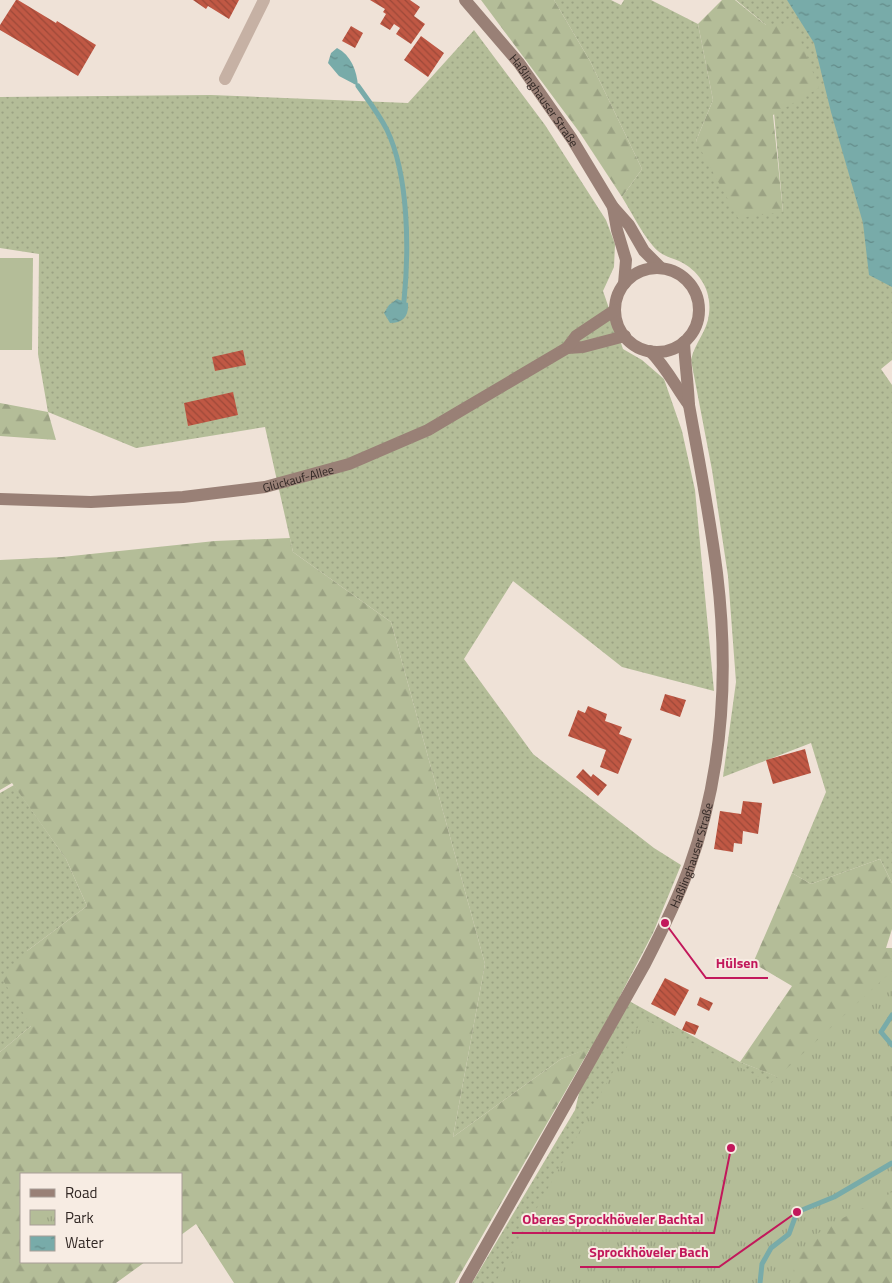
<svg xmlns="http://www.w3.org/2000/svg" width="892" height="1283" font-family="'Titillium Web',sans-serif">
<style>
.grass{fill:url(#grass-dots)}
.forest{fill:url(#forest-firs)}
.park{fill:url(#park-tufts)}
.pitch{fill:#b4bd98}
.water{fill:url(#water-ripples)}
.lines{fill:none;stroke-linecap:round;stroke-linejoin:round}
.stream{stroke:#78aba9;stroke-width:5}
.building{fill:url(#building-back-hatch)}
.street{stroke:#c6b1a4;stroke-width:12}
.secondary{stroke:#998076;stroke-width:12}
.labels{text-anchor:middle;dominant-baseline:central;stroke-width:4;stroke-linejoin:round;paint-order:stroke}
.street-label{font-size:12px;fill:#322825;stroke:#f7ece3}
.leader{fill:none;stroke:#c2185b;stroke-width:2}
.callout-dot{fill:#c2185b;stroke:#f7ece3;stroke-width:2}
.callout-label{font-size:14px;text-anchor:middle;font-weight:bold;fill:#c2185b;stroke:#f7ece3;stroke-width:4;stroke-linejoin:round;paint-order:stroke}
</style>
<defs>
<pattern id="grass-dots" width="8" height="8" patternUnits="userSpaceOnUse" patternTransform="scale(1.25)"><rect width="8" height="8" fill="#b4bd98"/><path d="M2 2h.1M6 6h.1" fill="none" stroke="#9ba283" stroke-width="1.8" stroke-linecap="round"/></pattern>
<pattern id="forest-firs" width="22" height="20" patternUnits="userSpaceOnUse" patternTransform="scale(1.25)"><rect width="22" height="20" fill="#b4bd98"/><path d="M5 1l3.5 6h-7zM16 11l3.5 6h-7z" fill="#9ba283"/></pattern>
<pattern id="park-tufts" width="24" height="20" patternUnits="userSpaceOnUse" patternTransform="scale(1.25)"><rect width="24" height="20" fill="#b4bd98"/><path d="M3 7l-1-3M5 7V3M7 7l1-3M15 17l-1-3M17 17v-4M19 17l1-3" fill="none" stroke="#9ba283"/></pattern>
<pattern id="water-ripples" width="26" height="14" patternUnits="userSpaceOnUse" patternTransform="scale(1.25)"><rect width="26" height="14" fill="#78aba9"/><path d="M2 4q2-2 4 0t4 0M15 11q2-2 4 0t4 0" fill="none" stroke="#638b89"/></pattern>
<pattern id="building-back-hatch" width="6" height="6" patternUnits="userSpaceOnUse" patternTransform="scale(1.25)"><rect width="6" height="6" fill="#c05844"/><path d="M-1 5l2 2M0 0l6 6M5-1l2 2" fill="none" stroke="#9d4939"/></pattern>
</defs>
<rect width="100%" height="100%" fill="#efe2d7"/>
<path class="grass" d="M554,0H611L621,5L624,0H651L698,24L713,100L696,141L783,212L766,25L736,0H824L892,117V360L881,369L892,385V883L880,859L811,884L792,873L826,792L811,743L723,777L736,682L728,576L712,470L691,360C695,342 707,332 709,314C712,291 700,271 679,261C669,257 660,255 653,246C641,232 632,213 622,197L642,169L590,61Z
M474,30L545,125L606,220L615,244L614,267L603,291L623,349L642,360L664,379L682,431L695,490L714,691L622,667L513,581L464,659L533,754L654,848L681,865L653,933L620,996L740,1062L781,1078L525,1283H472L575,1110L590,1048L561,1059L453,1137L485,964L391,622L293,552L265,427L136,448L48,412L38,354L39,254L0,248V97L211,95L408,103Z
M14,785L66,859L87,906L27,951L31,1026L0,1052V793Z"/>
<path class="forest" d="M481,0H554L590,61L642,169L622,197L580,133Z
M722,0H735L766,25L795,26L819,88L773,115L783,212L738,218L696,141L713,100L698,24Z
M0,403L48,412L56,440L0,436Z
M290,538L293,552L391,622L485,964L453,1137L561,1059L591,1047L455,1283H234L196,1224L181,1235V1174H21V1262H145L116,1283H0V1052L31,1026L1,977L27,951L87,906L66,859L12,783L0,790V560L62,557L215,541Z
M880,859L892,883V929L886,948H892V1054L667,1175L780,1078L740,1062L792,986L753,963L792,873L811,884Z
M892,1142V1283H751Z"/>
<path class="park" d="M892,971V1192C850,1220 800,1224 791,1283H495L643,1018L771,1083Z"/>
<path class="pitch" d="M0,258H33L32,350H0Z"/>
<path class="water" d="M787,0H892V287L869,275L863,223L831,112L814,43Z
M337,48C351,55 357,71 358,86L339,76L328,63L331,53Z
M397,299L408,303C409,316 403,323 390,323L384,313L389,305Z"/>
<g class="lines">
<path class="stream" d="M358,86C368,100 379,114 387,130C409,176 409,251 404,301
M892,1015L881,1032L892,1045
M760,1283L762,1264L771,1248L789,1234L797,1212L834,1197L892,1163"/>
</g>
<path class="building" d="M16,0H18L56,23L57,21L96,45L78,76L0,30V25Z
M193,0H239L229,19L208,6L206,9Z
M370,0H410L420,7L414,16L425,24L411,44L396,34L400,28L394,24L390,30L380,24L386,14L383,12L385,9Z
M351,26L363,33L355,48L342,41Z
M421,36L444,53L428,77L404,60Z
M243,350L246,365L215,371L212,357Z
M233,392L238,415L188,426L184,403Z
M665,694L686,700L680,717L660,710Z
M588,706L607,714L605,721L622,727L619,734L632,739L618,774L600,767L606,750L568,736L578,710L585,713Z
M805,749L811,773L773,784L766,760Z
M583,769L591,777L593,774L607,785L598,796L576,777Z
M743,801L762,803L758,834L743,831L742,844L734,843L733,852L714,849L720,811L741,814Z
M665,978L689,990L675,1016L651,1004Z
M700,997L713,1003L709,1011L697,1005Z
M686,1021L699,1026L695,1035L682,1030Z"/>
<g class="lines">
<path class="street" d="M225,79L264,0"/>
<g class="secondary">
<path id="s1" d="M465,0L519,63L572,139L613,207L629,225L644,251L661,268"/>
<path d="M613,207L617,230L626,260L624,284"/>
<circle cx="657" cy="310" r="42"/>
<path d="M567,348L583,347L625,336"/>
<path d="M650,351C667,368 675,386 689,405"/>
<path id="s2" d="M0,499L91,502L183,497L265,487L349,464L428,430L567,348L576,336L615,310"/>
<path id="s3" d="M465,1283L645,964C661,933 677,901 689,868C723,774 729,672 717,573C710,517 699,461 689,405C688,384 685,363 684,342"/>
</g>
</g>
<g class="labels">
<g class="street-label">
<text stroke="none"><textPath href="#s1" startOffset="128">Haßlinghauser Straße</textPath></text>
<text stroke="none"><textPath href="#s2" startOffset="300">Glückauf-Allee</textPath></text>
<text stroke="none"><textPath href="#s3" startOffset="485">Haßlinghauser Straße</textPath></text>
</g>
</g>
<path class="leader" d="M665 923L706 978H768M731 1148L714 1233H512M797 1212L719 1267H580"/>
<g class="callout-dot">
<circle cx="665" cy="923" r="5"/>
<circle cx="731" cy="1148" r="5"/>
<circle cx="797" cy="1212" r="5"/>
</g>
<g class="callout-label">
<text x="737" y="968">Hülsen</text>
<text x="613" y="1224">Oberes Sprockhöveler Bachtal</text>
<text x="649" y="1257">Sprockhöveler Bach</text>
</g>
<rect x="20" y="1173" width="162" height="90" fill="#f7ece3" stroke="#a89e97"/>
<rect x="30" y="1189" width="25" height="8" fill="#998076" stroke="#a89e97"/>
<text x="65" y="1198" font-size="15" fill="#322825">Road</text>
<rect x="30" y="1210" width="25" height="15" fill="url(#park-tufts)" stroke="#a89e97"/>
<text x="65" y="1223" font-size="15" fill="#322825">Park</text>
<rect x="30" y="1236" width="25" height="15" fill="url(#water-ripples)" stroke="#a89e97"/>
<text x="65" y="1248" font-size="15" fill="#322825">Water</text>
</svg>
